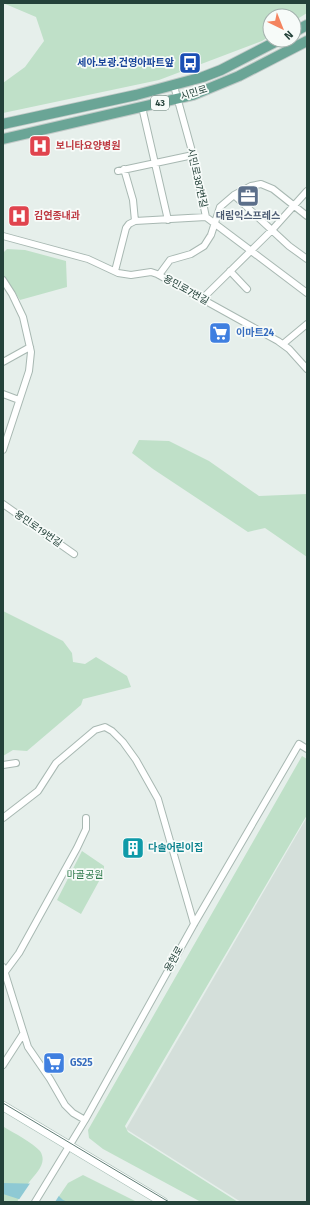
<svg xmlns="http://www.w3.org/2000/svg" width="310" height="1205" font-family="'Fira Sans','Noto Sans KR',sans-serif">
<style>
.built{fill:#d4dfda}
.green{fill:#bfe0c8}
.water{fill:#8ec9d4}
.pier{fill:#e6efeb}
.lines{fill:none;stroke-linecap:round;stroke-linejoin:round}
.minor-casing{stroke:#a8b8b2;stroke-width:8}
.secondary-casing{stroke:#a4bbb3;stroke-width:10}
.primary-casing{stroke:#c2cac8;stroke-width:12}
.minor{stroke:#fff;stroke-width:6}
.secondary{stroke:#fff;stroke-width:9}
.primary{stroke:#6aa596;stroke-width:10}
.tram{stroke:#5f7d75;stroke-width:1}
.labels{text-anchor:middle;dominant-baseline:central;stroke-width:3.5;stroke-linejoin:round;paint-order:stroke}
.shield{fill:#f7fbf9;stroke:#637a73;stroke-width:1}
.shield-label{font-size:9px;font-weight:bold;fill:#24423a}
.transit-label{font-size:10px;font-weight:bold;fill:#164399;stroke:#f7fbf9;text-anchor:end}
.street-label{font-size:10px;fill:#24423a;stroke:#f7fbf9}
.health-label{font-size:10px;font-weight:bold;fill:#be3a42;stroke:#f7fbf9;text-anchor:start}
.service-label{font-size:10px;font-weight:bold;fill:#4e5e75;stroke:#f7fbf9}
.shop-label{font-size:10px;font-weight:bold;fill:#366cbe;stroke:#f7fbf9;text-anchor:start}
.culture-label{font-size:10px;font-weight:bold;fill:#0d838f;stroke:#f7fbf9;text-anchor:start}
.park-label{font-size:10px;fill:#2d7a4b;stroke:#f7fbf9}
</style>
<rect width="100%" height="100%" fill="#e6efeb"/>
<path class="built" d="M307,817V1202H241L126,1129Z"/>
<path class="green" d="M3,3H307V13L294,21V16H270V36L262,41L159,80L3,113V83L25,67L44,41L36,17Z
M7,249L25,250L66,261L67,287L20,300L3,275V253Z
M139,440L169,441L209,461L259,496L307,494V557L265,528L248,532L153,469L132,453Z
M3,611L63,641L72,653L73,662L85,664L96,657L127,676L131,687L83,699L81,705L27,751L13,750L3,756Z
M302,756L307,759V815L125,1126L128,1132L238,1202H201L103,1149L89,1138L88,1130Z
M82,851L104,866V872L81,914L57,900Z
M4,1127C14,1133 33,1143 40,1151C48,1163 36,1173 30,1181C25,1187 21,1195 17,1202H3Z
M83,1175L137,1202H55L68,1183Z"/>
<path class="water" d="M3,1183L46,1184L63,1200L68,1202H28L3,1194Z"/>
<path class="pier" d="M31,1182L48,1183L60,1194L55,1202L18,1201Z"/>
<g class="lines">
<g class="minor-casing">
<path id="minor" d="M174,86L193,155L206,217L307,293
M142,107L168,220
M118,171L193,155
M234,195L289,246L307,259
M135,221L206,217
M3,236L88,259L118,273L131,275L151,272L157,274L278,341L289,349L307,369
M115,271L126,228L129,224L135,221L133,200L124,169
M230,271L247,289
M159,275L170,260L191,254L204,246L211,235L220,207L234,195L251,186L261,184L273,189L307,216
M3,280L12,294L23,317L31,352L29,371L3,450
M202,299L272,230L307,191
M283,344L307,324
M3,362L30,347
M3,394L19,400
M3,504L74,554
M3,765L16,763
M3,818L38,791L56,763L95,730L105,727L112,731L123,742L136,760L158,799L194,924
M3,967L28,1047L50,1079L65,1105L73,1113L85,1120
M5,972L19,953L77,848L86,829V818
M3,1065L23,1034
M35,1202L85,1120L194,924L299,744L307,749"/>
</g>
<g class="secondary-casing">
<path id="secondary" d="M3,1106L163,1202"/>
</g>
<g class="primary-casing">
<path id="primary" d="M294,32L307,25
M3,124L136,95L203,77L221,70L279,40
M3,139L193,95L239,76L307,41"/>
</g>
<use href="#minor" class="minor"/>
<use href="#secondary" class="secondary"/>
<use href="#primary" class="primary"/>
<path class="tram" d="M3,1103L169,1202"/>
</g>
<defs>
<g id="bus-square" transform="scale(1.15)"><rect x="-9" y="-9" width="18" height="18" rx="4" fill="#1a4fb4" stroke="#f7fbf9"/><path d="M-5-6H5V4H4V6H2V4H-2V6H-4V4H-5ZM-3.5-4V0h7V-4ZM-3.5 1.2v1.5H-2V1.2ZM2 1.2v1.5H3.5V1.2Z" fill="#fff"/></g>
<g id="hospital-square" transform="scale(1.15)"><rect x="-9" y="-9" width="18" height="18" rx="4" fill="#e0444e" stroke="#f7fbf9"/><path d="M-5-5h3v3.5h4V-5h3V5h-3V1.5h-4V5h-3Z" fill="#fff"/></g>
<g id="office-square" transform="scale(1.15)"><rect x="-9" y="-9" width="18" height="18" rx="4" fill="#5c6f8a" stroke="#f7fbf9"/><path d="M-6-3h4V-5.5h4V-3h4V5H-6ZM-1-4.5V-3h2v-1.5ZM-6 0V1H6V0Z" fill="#fff"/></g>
<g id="supermarket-square" transform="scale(1.15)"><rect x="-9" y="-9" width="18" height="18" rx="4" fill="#3f7fe0" stroke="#f7fbf9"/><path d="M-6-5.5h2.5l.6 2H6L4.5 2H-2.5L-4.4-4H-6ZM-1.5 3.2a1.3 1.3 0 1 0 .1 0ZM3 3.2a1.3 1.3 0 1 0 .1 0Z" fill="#fff"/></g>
<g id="building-square" transform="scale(1.15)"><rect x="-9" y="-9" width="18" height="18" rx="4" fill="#0f9aa8" stroke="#f7fbf9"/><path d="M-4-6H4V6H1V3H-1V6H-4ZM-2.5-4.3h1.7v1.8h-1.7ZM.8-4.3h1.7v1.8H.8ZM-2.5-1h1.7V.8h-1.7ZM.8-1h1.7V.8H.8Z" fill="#fff"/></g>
</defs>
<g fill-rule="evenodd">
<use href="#bus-square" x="190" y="63"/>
<use href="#hospital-square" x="40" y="146"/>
<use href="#office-square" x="248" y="196"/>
<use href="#hospital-square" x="19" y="216"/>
<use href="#supermarket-square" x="220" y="333"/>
<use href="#building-square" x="133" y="848"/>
<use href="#supermarket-square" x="54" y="1063"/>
</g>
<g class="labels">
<rect class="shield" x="151" y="96" width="18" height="14" rx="3"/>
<g class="shield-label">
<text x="160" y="103">43</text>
</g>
<g class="transit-label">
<text x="174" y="63">세아.보광.건영아파트앞</text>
</g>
<g class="street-label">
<text transform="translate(194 93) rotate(-18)">시민로</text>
<text transform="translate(197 178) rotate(77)">시민로387번길</text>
<text transform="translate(186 290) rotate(29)">용민로7번길</text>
<text transform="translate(38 529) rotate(35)">용민로19번길</text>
<text transform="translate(174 959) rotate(-61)">용현로</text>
</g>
<g class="health-label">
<text x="56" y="146">보니타요양병원</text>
<text x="34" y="216">김연종내과</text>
</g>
<g class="service-label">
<text x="248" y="216">대림익스프레스</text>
</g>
<g class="shop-label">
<text x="236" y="333">이마트24</text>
<text x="70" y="1063">GS25</text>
</g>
<g class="culture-label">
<text x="148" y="848">다솔어린이집</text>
</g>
<g class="park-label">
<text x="85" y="875">마골공원</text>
</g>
</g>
<rect width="310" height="1205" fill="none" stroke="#24423a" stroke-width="8"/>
<g transform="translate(282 28) rotate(137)"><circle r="19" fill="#f7fbf9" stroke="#a3b1ad"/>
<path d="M0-3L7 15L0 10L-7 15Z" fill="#f4845f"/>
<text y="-6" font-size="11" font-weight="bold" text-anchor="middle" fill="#24423a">N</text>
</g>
</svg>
